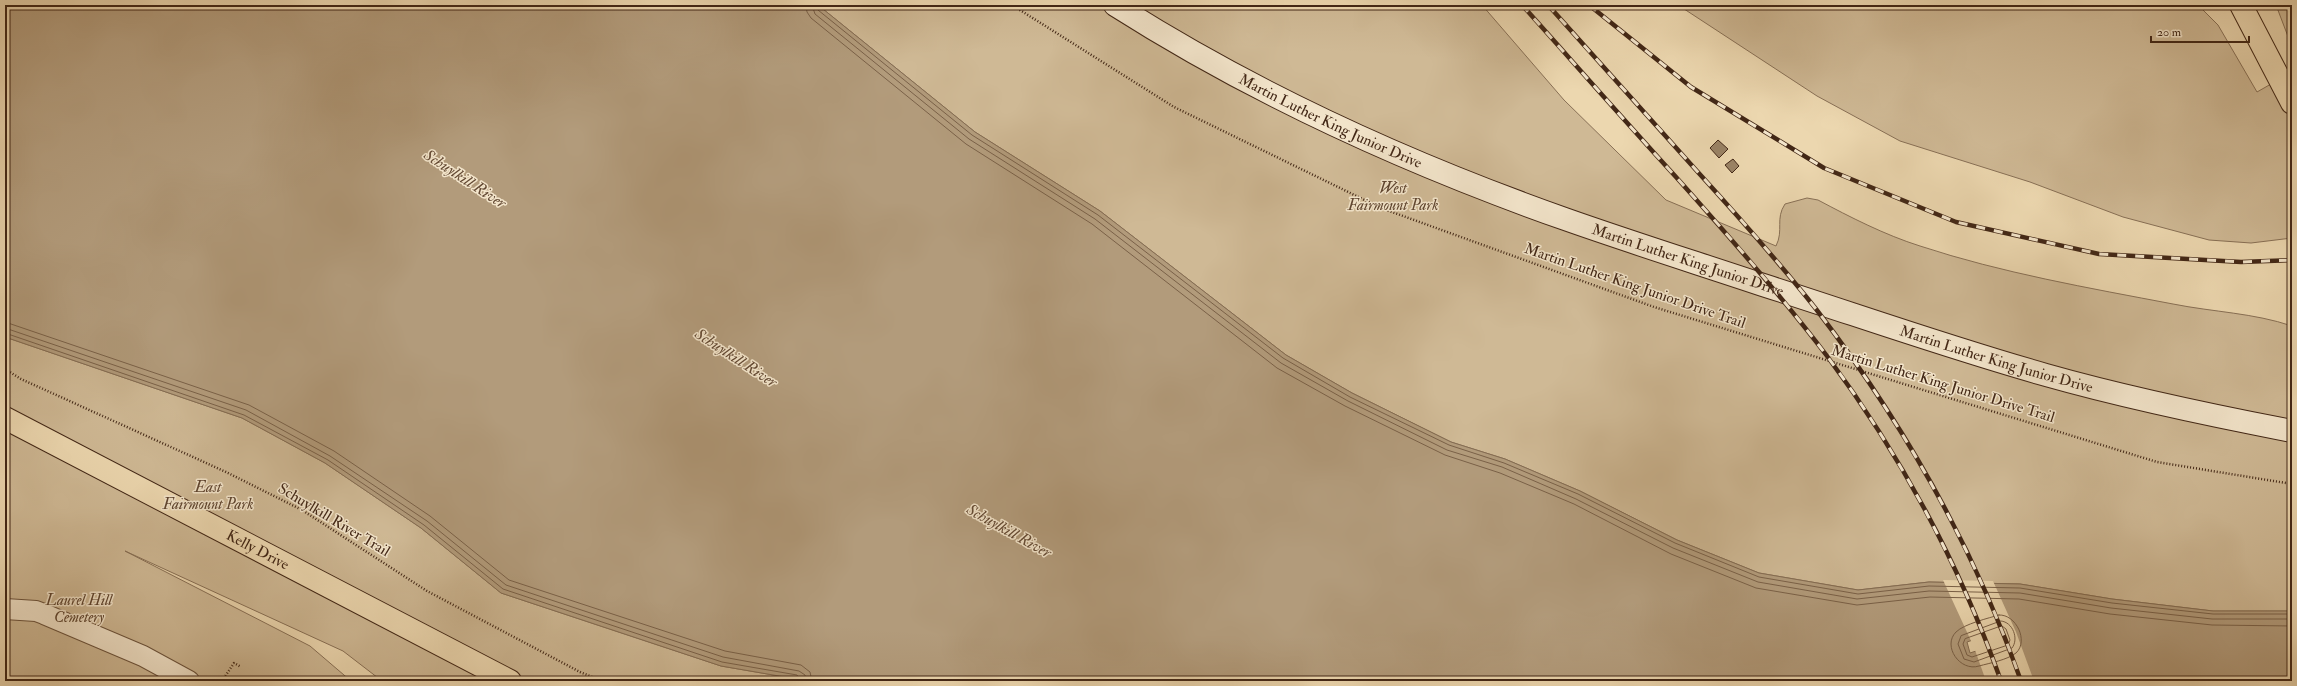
<svg xmlns="http://www.w3.org/2000/svg" width="2297" height="686" font-family="'IM FELL Double Pica',serif">
<style>
.green{fill:#cfb995;stroke:#887056}
.water{fill:#b29b7b;stroke:#856d53;fill-rule:evenodd}
.pier{fill:#ecd7af}
.lines{fill:none;stroke-linecap:round;stroke-linejoin:round}
.shore{stroke:#7a6148;stroke-width:1}
.building{fill:#9a8366;stroke:#422716}
.service-casing{stroke:#6c533c;stroke-width:22}
.secondary-casing{stroke:#422716;stroke-width:24}
.primary-casing{stroke:#422716;stroke-width:24}
.motorway-casing{stroke:#422716;stroke-width:24}
.path{stroke:#422716;stroke-width:2.5;stroke-dasharray:1 2;stroke-linecap:butt}
.service{stroke:#f3e5cb;stroke-width:20}
.secondary{stroke:#f3e5cb;stroke-width:22}
.primary{stroke:#ecd7af;stroke-width:22}
.motorway{stroke:#ecd7af;stroke-width:22}
.rail-casing{stroke:#422716;stroke-width:4.5}
.rail{stroke:#f3e5cb;stroke-width:3;stroke-dasharray:9;stroke-linecap:butt}
.labels{text-anchor:middle;dominant-baseline:central;stroke-width:3;stroke-linejoin:round;paint-order:stroke}
.street-label{font-size:15px;fill:#422716;stroke:#f3e5cb}
.park-label{font-size:15px;font-style:italic;fill:#5e442f;stroke:#f3e5cb}
.water-label{font-size:16px;font-style:italic;fill:#644a34;stroke:#f3e5cb}
</style>
<rect width="100%" height="100%" fill="#ecd7af"/>
<filter id="stains"><feTurbulence type="fractalNoise" baseFrequency=".005" numOctaves="4"/><feColorMatrix values="0 0 0 0 .2 0 0 0 0 .09 0 0 0 0 .02 0 0 0 .5 -.17"/></filter>
<radialGradient id="worn" r=".72"><stop offset=".6" stop-color="#630" stop-opacity="0"/><stop offset="1" stop-color="#630" stop-opacity=".3"/></radialGradient>
<path class="green" d="M818,5H1482L1564,100L1666,200L1776,246C1784,230 1775,219 1785,204L1807,198L1818,200C1850,217 1885,235 1920,246C2002,273 2089,288 2173,304C2213,312 2254,313 2292,326V611H2213L2112,599L2020,584L1929,582L1858,590L1759,573L1677,540L1580,491L1505,459L1451,442L1352,393L1286,355L1100,211L975,132Z
M1678,5H2198L2218,25L2257,92L2292,72V238L2251,243L2209,240L2123,217L2030,182L1900,141L1817,96Z
M2276,5H2292V47Z
M5,337L242,418L325,463L421,528L501,593L721,666L808,681H382L343,651L125,551L310,646L351,681H5Z"/>
<path class="water" d="M5,5H818L975,132L1100,211L1286,355L1352,393L1451,442L1505,459L1580,491L1677,540L1759,573L1858,590L1929,582L2020,584L2112,599L2213,611H2292V681H808L721,666L501,593L421,528L325,463L242,418L5,337ZM2002,630L2006,641L1970,653L1967,642Z"/>
<path class="pier" d="M1943,580L1993,581L2016,632L2034,681H1986L1975,650L2004,640L2001,632L1972,643Z"/>
<g class="lines">
<path class="shore" d="M806,5L807,12L811,18L966,144L1092,224L1277,368L1345,406L1445,455L1500,473L1574,504L1671,554L1756,588L1857,605L1930,597L2019,599L2110,614L2212,625L2292,626
M812,5L815,14L969,139L1095,219L1281,363L1348,401L1447,450L1502,467L1576,499L1673,548L1758,582L1857,599L1929,591L2020,593L2111,608L2212,619H2292
M817,5L818,10L972,135L1098,215L1283,358L1350,397L1449,445L1504,463L1578,494L1675,543L1759,577L1858,594L1929,586L2020,588L2112,603L2213,614H2292
M5,322L249,405L334,451L430,516L509,580L725,651L801,665L810,672L812,681
M5,328L246,410L330,456L427,521L506,585L723,657L799,671L805,675L806,681
M5,333L244,415L328,460L424,525L503,589L722,662L797,675L801,681
M1999,615C2016,614 2029,641 2016,653C2007,660 1990,663 1979,666C1960,672 1942,646 1956,632C1964,624 1989,618 1999,615Z
M2001,621C2013,622 2019,639 2012,648L1974,662L1964,659L1958,644L1961,636Z
M2002,626L2006,629L2010,640L2008,645L1972,657L1967,655L1963,644L1965,639Z"/>
</g>
<path class="building" d="M1718,140L1728,149L1719,158L1710,148Z
M1733,159L1739,166L1732,173L1725,165Z"/>
<g class="lines">
<g class="service-casing">
<path id="service" d="M5,609L36,611L44,614L143,656L189,681"/>
</g>
<g class="secondary-casing">
<g id="secondary">
<path id="s1" d="M1115,5C1255,94 1409,164 1565,219C1630,242 1697,263 1763,285C1857,315 1950,348 2046,375C2127,398 2209,415 2292,431"/>
</g>
</g>
<g class="primary-casing">
<g id="primary">
<path id="s2" d="M5,418L510,681"/>
</g>
</g>
<g class="motorway-casing">
<path id="motorway" d="M2241,5L2292,103"/>
</g>
<path class="path" d="M1012,5L1174,107L1381,208L1654,307L2157,462L2292,484
M5,369L21,379L226,472L302,510L427,591L580,672L602,681
M222,681L234,663L241,667
M285,681H290"/>
<use href="#service" class="service"/>
<use href="#secondary" class="secondary"/>
<use href="#primary" class="primary"/>
<use href="#motorway" class="motorway"/>
<g class="rail-casing">
<path id="rail" d="M1522,5C1573,62 1624,120 1676,177C1728,235 1780,294 1827,356C1900,454 1960,566 2001,681
M1548,5C1597,60 1647,115 1696,170C1737,215 1778,261 1816,309C1902,421 1974,548 2021,681
M1589,5L1691,87L1824,168L1956,222L2099,254L2241,262L2292,260"/>
</g>
<use href="#rail" class="rail"/>
</g>
<g class="labels">
<g class="street-label">
<text stroke="none"><textPath href="#s1" startOffset="245">Martin Luther King Junior Drive</textPath></text>
<text stroke="none"><textPath href="#s1" startOffset="629">Martin Luther King Junior Drive</textPath></text>
<text transform="translate(1635 286) rotate(19)">Martin Luther King Junior Drive Trail</text>
<text stroke="none"><textPath href="#s1" startOffset="953">Martin Luther King Junior Drive</textPath></text>
<text transform="translate(1943 384) rotate(17)">Martin Luther King Junior Drive Trail</text>
<text transform="translate(334 520) rotate(31)">Schuylkill River Trail</text>
<text stroke="none"><textPath href="#s2" startOffset="285">Kelly Drive</textPath></text>
</g>
<g class="park-label">
<text x="1393" y="188">West<tspan x="1393" dy="17">Fairmount Park</tspan></text>
<text x="208" y="487">East<tspan x="208" dy="17">Fairmount Park</tspan></text>
<text x="79" y="600">Laurel Hill<tspan x="79" dy="17">Cemetery</tspan></text>
</g>
<g class="water-label">
<text transform="translate(465 179) rotate(33)">Schuylkill River</text>
<text transform="translate(736 358) rotate(33)">Schuylkill River</text>
<text transform="translate(1009 531) rotate(29)">Schuylkill River</text>
</g>
</g>
<rect width="2297" height="686" fill="none" stroke="#ecd7af" stroke-width="20"/>
<rect x="6" y="6" width="2285" height="674" fill="none" stroke="#422716" stroke-width="2"/>
<rect x="10" y="10" width="2277" height="666" fill="none" stroke="#422716"/>
<path d="M2151 36v6h98v-6" fill="none" stroke="#422716" stroke-width="2"/>
<text x="2157" y="36" font-size="12" fill="#422716" stroke="#f3e5cb" stroke-width="3" paint-order="stroke">20 m</text>
<rect width="100%" height="100%" filter="url(#stains)"/>
<rect width="100%" height="100%" fill="url(#worn)"/>
</svg>
